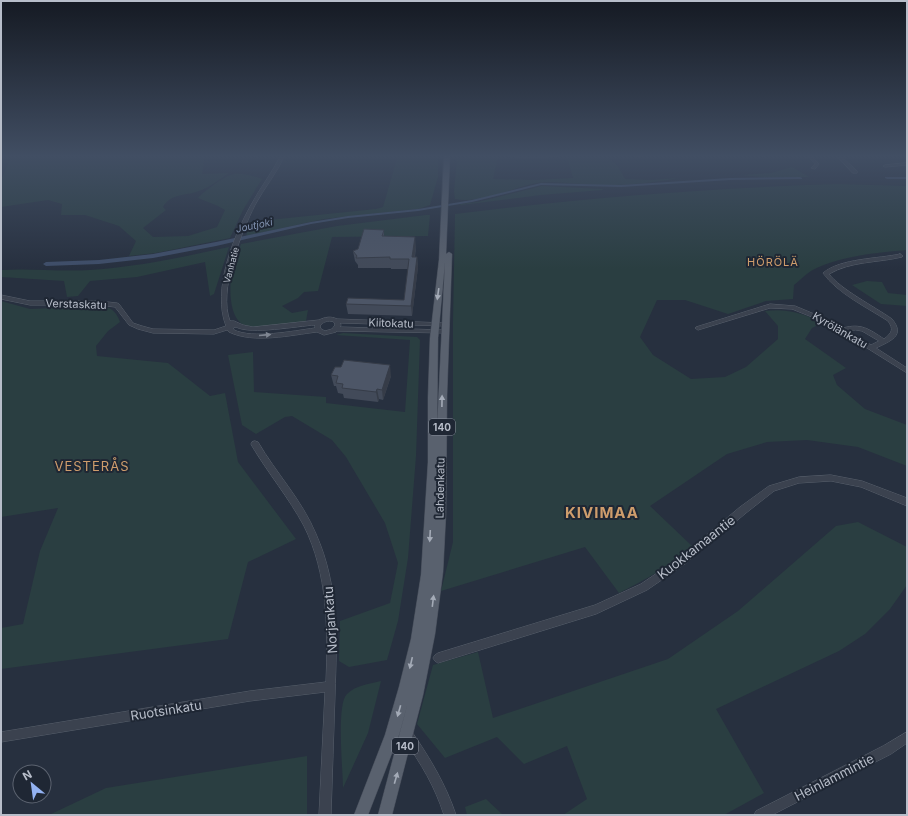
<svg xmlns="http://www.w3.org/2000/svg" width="908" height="816" font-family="Inter,sans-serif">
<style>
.green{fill:#2a3e41}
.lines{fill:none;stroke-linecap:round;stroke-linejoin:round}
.canal{fill:#3f4e69;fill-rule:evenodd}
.minor-casing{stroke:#58606c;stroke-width:1}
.major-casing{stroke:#444b58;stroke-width:1}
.minor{fill:#3b424f;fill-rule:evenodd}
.major{fill:#59616e;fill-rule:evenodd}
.wall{fill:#424a59}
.shaded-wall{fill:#363c48}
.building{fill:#4d5667;stroke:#363c48}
.oneway{fill:#a4abb7}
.oneway2{fill:#7f8692}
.labels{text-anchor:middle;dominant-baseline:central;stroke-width:4;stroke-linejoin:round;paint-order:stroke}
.far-street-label{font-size:9px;fill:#b7bdc9;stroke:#1f2734}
.far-water-label{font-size:10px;font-style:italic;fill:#8091af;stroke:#1f2734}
.shield{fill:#1f2734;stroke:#89909c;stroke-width:1}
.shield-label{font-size:10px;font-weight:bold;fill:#b7bdc9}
.far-quarter-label{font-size:11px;letter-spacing:1px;fill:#cf9d6c;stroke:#1f2734}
.street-label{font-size:11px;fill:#b7bdc9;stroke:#1f2734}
.quarter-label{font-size:13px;letter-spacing:1px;fill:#cf9d6c;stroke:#1f2734}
.near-street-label{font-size:13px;fill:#b7bdc9;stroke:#1f2734}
.district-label{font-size:15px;font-weight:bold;letter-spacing:1px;fill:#cf9d6c;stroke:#1f2734}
</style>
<rect width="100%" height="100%" fill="#27303f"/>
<path class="green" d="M12,155H205L202,174L229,173C220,179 209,188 199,191C186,196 171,193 163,207L166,210L143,228L153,237L188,236L217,227L225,210L218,206L198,198C203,192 227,174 234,174C244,173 254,176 262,179L243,210L230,238L156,253L129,256L136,241L119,226L85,215H61L62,204L48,200L1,207V180Z
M398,155H438V177L430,205L418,209L324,219L246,236L250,222L376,209L383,207Z
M480,155H497L498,157L493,179L534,180L573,178L567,157C582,157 603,152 615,163C619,167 622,174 625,179L650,180L680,178C651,183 623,186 594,185C575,184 555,180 536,183C512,188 479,204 455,199L454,191L457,159Z
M792,167L809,177H763L740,175L771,173Z
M838,184L907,186V250C880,252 834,257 811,271C805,275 799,281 794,285L793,299L766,301L728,314L685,300H657L640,337L653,355L691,379L725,377L746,367L778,339V326L765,311C786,308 804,313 822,323L812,328L805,339L846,368L833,375L837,385L865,409L907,425V466L858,447L807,440L767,442L727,454L650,506L692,546C670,566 645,580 619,593L585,547L441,591L453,542V321L455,214C582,198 710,188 838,184Z
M542,186L602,189L603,190L541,195L461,205L460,204L478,202Z
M426,215H430L428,236L332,237L318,291L304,292L298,298L282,306L292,313L308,310L306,321C289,323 263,329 247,326C226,321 229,278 234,262C235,256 239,250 241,244L337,226Z
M229,247L214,294L210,296L205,262L137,277L90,281L78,296L67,297L64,281L1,277V270C31,268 60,272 90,270C137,267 183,257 229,247Z
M867,281L882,282L888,293L907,295V306L881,304L852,285Z
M1,301L30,309L101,306C112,308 116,311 120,322L108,331L96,346L97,356L168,363L210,396L225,393L238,462L296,539L248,562L228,639L1,669V628L23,624L40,551L58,508L1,517Z
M343,333L417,337L420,340L416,456L408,558L398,621L387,660L349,667L339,661L340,621L390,603L398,563L385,523L346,457L332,440L292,416L285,417L256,434L242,425L228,355L253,352L254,392L326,397V403L405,412L410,340L336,335Z
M858,522L907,547V585L890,609L865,634L839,651L716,709L764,793L724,815H563L587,799L567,746L524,764L497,737L445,758L417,724L433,665L478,652L493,718L668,659L738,611L836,526Z
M381,681L368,733L343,788C343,771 336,704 347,694C356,685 370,684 381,681Z
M307,756V815H49L106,788Z
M486,799L503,815H467L465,807Z"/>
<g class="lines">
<path class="canal" d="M800,177L802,178V179L730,180L621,187L541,185L472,202L418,211L348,218L311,224L216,246L153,258L99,264L46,266L43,264L46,262L99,260L153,254L216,242L311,222L348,216L418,209L472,200L541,183L621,185L730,178Z
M885,177H907V179H887L885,178Z"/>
<g class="minor-casing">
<path id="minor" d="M281,155H285C277,173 264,188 255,205C241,233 218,291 230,321H234L243,325L253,327L319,320C325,317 331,316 337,319L445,323L448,325L447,326L340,323L341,325L340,327L444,330L446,331L447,332L446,333L337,331L336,332L324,335L317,332C291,335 254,344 229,332L227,330L214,334L153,333L138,329L129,325L115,307L98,305H30L1,299V295L30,301H98L117,303L119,304L133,323L142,326L153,329L214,330L226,326C212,290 233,237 251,205C260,188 272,173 281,155ZM331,321L334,322L335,325L332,329L325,331L321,329L320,326C323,322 326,321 331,321ZM315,325V328C293,331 253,339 234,330L233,328L236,327C251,335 297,326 315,325Z
M507,155H562L560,156L524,158Z
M631,155H646C643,157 634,157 631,155Z
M806,155H810L819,164L815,169L811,168L815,164Z
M836,155H840L857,171V173H853Z
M907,163V165L885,167L883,166L885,165Z
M900,254L903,256L902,257C877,263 851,261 829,274C840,289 875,307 892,319C906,336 890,341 876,348L907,368V373L827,323L792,309L770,308L698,330L695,328L696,327L770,304L795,306L831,321L843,328C861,323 869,329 884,339C892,333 894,329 888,321C868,308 837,293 823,273C841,258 878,259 900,254ZM856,330L862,331L879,341L871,345L848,331Z
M255,441L258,442C276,473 302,500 316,534C339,586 337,638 335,694C334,734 332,775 331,815H319L325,692L250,701L1,742V732L250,691L326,682C328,629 328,574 304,526C289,498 268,473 252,446L251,444L252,442Z
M831,475L862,481L907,498V506L861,487L831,481L799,483L774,491L746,513L685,564L647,590L596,614L438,663L435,661L433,658L435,655L438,653L595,605L641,584L679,558L740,507L769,486L799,477Z
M408,731L412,732C430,758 446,785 456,815H444C435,787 421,763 404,740L403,736L404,732Z
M907,732V743L891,754L772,815H754L756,811L883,746Z"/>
</g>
<g class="major-casing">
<path id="major" d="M444,155H450L446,254L449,252L452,254L447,395L446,513L443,572L435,634L423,695L392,815H378L408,702L399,735L368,815H354L385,735L399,687L411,639L421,575L428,462V397L430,338L439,260ZM445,262L437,429L438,338Z"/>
</g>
<use href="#minor" class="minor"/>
<use href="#major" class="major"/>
</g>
<path class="wall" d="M384,230V236L416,247L415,257H417L418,267L412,316L348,314L346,304L404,300L408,269H391V268H358V265L355,261L353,251L358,249Z
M331,375L391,376L383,400L379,399L378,402L344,398L343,394L338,393L336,386H334Z"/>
<path class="shaded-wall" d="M415,237L416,247L413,267L412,257Z
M417,257L418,267L412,316L411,306Z
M390,365L391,376L383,400L382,390Z
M377,389L379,399L378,402L376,392Z"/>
<path class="building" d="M364,229L384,230L382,236L415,237L412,257H417L411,306L346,304L348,298L404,300L409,259H390V257L356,258L357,256L353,251L358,249Z
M344,360L390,365L382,390L377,389L376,392L342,388L343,384L336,383L338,376L331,375L335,367H341Z"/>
<defs><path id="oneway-solid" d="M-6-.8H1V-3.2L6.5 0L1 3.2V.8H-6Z"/></defs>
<g class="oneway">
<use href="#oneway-solid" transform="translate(438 294) rotate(98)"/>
<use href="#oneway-solid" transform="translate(442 401) rotate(-89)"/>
<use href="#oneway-solid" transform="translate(430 536) rotate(93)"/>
<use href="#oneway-solid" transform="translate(433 601) rotate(-83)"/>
<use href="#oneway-solid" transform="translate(411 663) rotate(103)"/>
<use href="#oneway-solid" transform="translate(399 711) rotate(106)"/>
<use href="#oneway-solid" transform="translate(396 778) rotate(-74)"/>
</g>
<use class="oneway2" href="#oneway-solid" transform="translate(265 335) rotate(-5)"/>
<linearGradient id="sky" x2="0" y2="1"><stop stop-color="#151a23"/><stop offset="0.58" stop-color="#414e63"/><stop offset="1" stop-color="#414e63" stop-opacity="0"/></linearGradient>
<rect width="908" height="269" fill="url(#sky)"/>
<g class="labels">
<g class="far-street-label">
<text transform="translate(231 265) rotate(-75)">Vanhatie</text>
</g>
<g class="far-water-label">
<text transform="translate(254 225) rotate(-12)">Joutjoki</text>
</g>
<g class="shield">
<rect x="429" y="419" width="26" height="16" rx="3"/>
<rect x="392" y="738" width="26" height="16" rx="3"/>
</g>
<g class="shield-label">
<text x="442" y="427">140</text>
<text x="405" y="746">140</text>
</g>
<g class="far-quarter-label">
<text x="773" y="262">HÖRÖLÄ</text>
</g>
<g class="street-label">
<text transform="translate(76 304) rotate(2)">Verstaskatu</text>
<text transform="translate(391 323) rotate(2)">Kiitokatu</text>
<text transform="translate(840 330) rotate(30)">Kyrölänkatu</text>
<text transform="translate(440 488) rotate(-89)">Lahdenkatu</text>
</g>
<g class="quarter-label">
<text x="92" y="466">VESTERÅS</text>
</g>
<g class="near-street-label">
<text transform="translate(696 547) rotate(-38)">Kuokkamaantie</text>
<text transform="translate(330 620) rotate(-94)">Norjankatu</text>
<text transform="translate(166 710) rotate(-9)">Ruotsinkatu</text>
<text transform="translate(834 777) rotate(-27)">Heinlammintie</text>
</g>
<g class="district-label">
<text x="602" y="512">KIVIMAA</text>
</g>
</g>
<rect width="908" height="816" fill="none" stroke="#b7bdc9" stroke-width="4"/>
<g transform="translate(32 784) rotate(331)"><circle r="19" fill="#1f2734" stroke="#5c6370"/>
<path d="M0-3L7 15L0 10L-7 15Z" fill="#93b2f2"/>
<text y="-6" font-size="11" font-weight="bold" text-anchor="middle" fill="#b7bdc9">N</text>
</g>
</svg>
